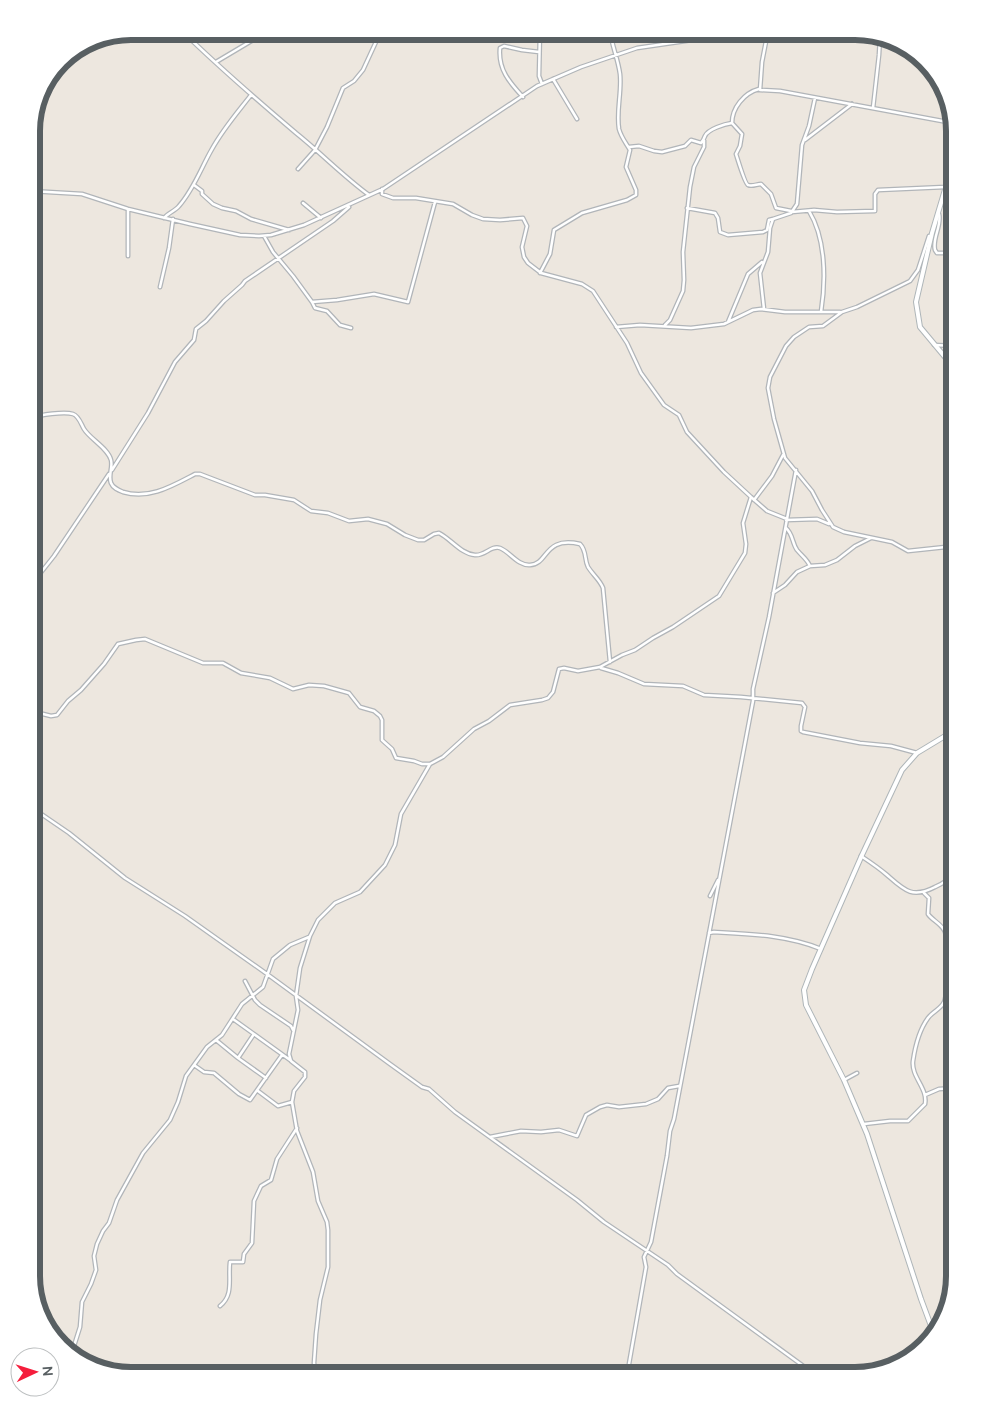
<svg xmlns="http://www.w3.org/2000/svg" width="986" height="1407" font-family="Ubuntu,sans-serif">
<style>
.lines{fill:none;stroke-linecap:round;stroke-linejoin:round}
.street-casing{stroke:#b1b5b9;stroke-width:5}
.secondary-casing{stroke:#afb6b9;stroke-width:6}
.street{stroke:#fff;stroke-width:2.5}
.secondary{stroke:#fff;stroke-width:4}
.rim{fill:none;stroke:#585f62;stroke-width:6}
</style>
<rect width="100%" height="100%" fill="#ede7df"/>
<g class="lines">
<g class="street-casing">
<path id="street" d="M182,31C219,67 257,100 296,133C321,153 343,176 369,195
M248,31L249,42
M540,31L539,76L542,84
M675,31L677,42
M768,31L762,62L760,90L780,91L953,123
M216,62L253,40L277,37L280,31
M553,79L577,119
M759,89C744,93 732,108 732,123L742,134L740,146L736,154C738,160 745,184 748,185C752,187 757,184 761,184L771,194L776,208L791,211
M523,97C509,82 498,69 500,48L504,46L522,50L539,52
M873,108L879,55L880,37
M805,140L852,104
M629,147L639,146L654,151L662,152L685,146L691,140L701,143C703,141 704,139 705,136C708,129 725,124 732,123
M298,169L315,150L327,127L343,88L354,81L363,70L381,31
M947,183L952,185L955,183
M194,185L202,191V194L213,204L222,208L236,211L251,219L289,230
M382,189V194L393,198H416L453,204L472,215L483,219L500,220L523,218L527,226L522,247L524,257L528,263L541,273L582,284L593,291L627,343L641,373L664,405L679,415L687,432L724,472L751,497L767,511L787,519
M31,191L82,194L128,209L190,224L240,235L259,236L271,235L304,225L383,189L537,86L581,67L637,48L754,31
M303,203L321,218
M687,208L715,213L718,218L720,232L728,235L763,232L767,230L769,220L773,219
M809,211C826,239 826,280 821,312
M792,212L814,210L837,212L875,211V194L878,190L945,187
M939,214C942,226 932,238 935,250L937,253H944L955,248
M164,218C168,213 175,211 179,206C194,189 201,168 212,149C223,129 237,113 251,95
M264,236L273,252L293,276L312,302L337,300L374,294L408,302L435,202
M929,236L918,270L910,281L857,307L842,312L823,326L809,327L794,337L786,346L770,377L768,388L774,419L785,458L812,491L822,510L833,527L844,532L892,542L908,551L955,546
M128,256V209
M540,273L550,254L554,230L582,213L627,200L636,195V190L626,167L630,150C626,143 621,137 619,129C616,111 622,92 620,74C618,59 612,46 610,31
M160,287L169,248L173,219
M312,302L315,308L327,311L340,325L351,328
M764,309L760,273L768,252L770,228L773,219L791,213L797,204L802,145L809,126L815,98
M728,322L748,274L762,262
M665,325L670,320L683,291L684,280L683,252L690,187L694,167L704,147V140
M616,327L640,325L691,328L724,324L753,310L761,309L785,312H840
M934,345L955,346
M31,418C40,415 64,411 73,414C79,416 81,424 84,429C90,439 108,448 111,460C113,468 108,475 111,483C113,488 118,490 123,492C149,500 172,486 195,474H200L255,495H265L294,500L311,511L328,513L349,521L368,519L387,524L405,535L418,540H424L434,534L439,533C451,539 461,554 475,555C485,556 491,545 500,548C510,552 518,566 530,565C549,564 543,536 580,544C587,551 584,559 588,567C593,575 600,580 603,588L610,662
M112,470L148,413L175,362L194,340L196,329L206,321L224,301L242,285L245,281L333,221L349,207
M754,500L772,476L783,455
M786,520L817,519L829,524
M786,528C793,534 792,543 797,550C802,556 807,559 810,566
M31,585L54,556L109,474
M773,593L785,585L797,572L810,566L825,565L837,560L855,546L871,538
M601,668L618,673L644,684L683,686L704,695L741,697L802,703L805,707L801,726V731L803,732L860,743L891,746L917,753
M31,711L51,716L57,715L68,701L81,690L104,664L118,644L136,640L145,639L203,663H223L241,673L270,678L293,689L309,685L324,686L349,693L360,707L374,711L380,716L382,720V740L392,749L396,758L414,761L422,764H430
M31,807L69,833L125,878L185,916L267,974L390,1064L422,1087L429,1089L455,1112L577,1200L604,1222L668,1265L677,1274L817,1376
M861,856C870,862 879,868 887,875C904,890 912,899 935,887C944,883 950,879 955,870
M955,865L952,854L955,851
M710,896L718,880
M709,933L714,932C750,934 787,935 821,949
M245,981L255,1000L260,1005L291,1026L293,1030
M233,1019L290,1060
M216,1040L238,1058L266,1078
M238,1058L254,1034
M194,1065L204,1072L214,1073L239,1094L250,1100L282,1055
M844,1080L857,1073
M258,1091L278,1106L292,1102
M925,1095L939,1089L955,1088
M864,1124L890,1121H908L925,1104C928,1088 911,1077 913,1061C915,1047 920,1029 928,1018C933,1011 941,1009 944,1002C948,994 949,937 944,930C940,923 932,920 928,914L929,898L924,893
M490,1137L521,1131L541,1132L559,1130L577,1136L586,1115L600,1107L607,1105L619,1107L646,1104L658,1099L668,1088L679,1086
M220,1306C234,1295 228,1279 230,1262H243L244,1254L252,1243L254,1201L261,1186L271,1180L277,1159L297,1128
M73,1355L74,1346L80,1327L82,1302L91,1284L96,1270L94,1256L97,1244L103,1231L109,1223L117,1200L143,1153L170,1120L178,1102L186,1076L207,1047L222,1035L242,1004L263,987L273,959L290,945L309,937
M809,1370V1376
M316,1376L314,1363L316,1334L320,1300L328,1267V1230L327,1222L318,1201L313,1172L297,1131L292,1102L294,1091L305,1077V1072L291,1061L289,1054L298,1010L296,996L300,968L310,936L318,920L335,903L360,892L385,865L395,845L401,814L430,764L443,757L474,729L489,721L510,705L542,700L548,698L553,692L559,669L564,668L578,671L600,667L622,655L635,650L653,638L673,627L719,596L745,553L746,544L743,523L751,497
M630,1376L629,1364L646,1267L644,1257L651,1242L667,1156L670,1131L674,1119L753,701V689L769,617L796,470"/>
</g>
<g class="secondary-casing">
<path id="secondary" d="M955,369L920,327L916,302L932,233L955,156
M934,1334L921,1299L867,1134L844,1080L806,1005L804,990L812,969L862,855L902,770L917,753L955,730"/>
</g>
<use href="#street" class="street"/>
<use href="#secondary" class="secondary"/>
</g>
<path d="M0 0H986V1407H0ZM131 40H855A91 91 0 0 1 946 131V1276A91 91 0 0 1 855 1367H131A91 91 0 0 1 40 1276V131A91 91 0 0 1 131 40Z" fill="#fff" fill-rule="evenodd"/>
<path class="rim" d="M131 40H855A91 91 0 0 1 946 131V1276A91 91 0 0 1 855 1367H131A91 91 0 0 1 40 1276V131A91 91 0 0 1 131 40Z"/>
<g transform="translate(35 1372) rotate(86)"><circle r="24" fill="#ffffff" stroke="#bcbfc0"/>
<path d="M0-4L9 19L0 12L-9 19Z" fill="#f51d3c"/>
<text y="-8" font-size="14" font-weight="bold" text-anchor="middle" fill="#585f62">N</text>
</g>
</svg>
